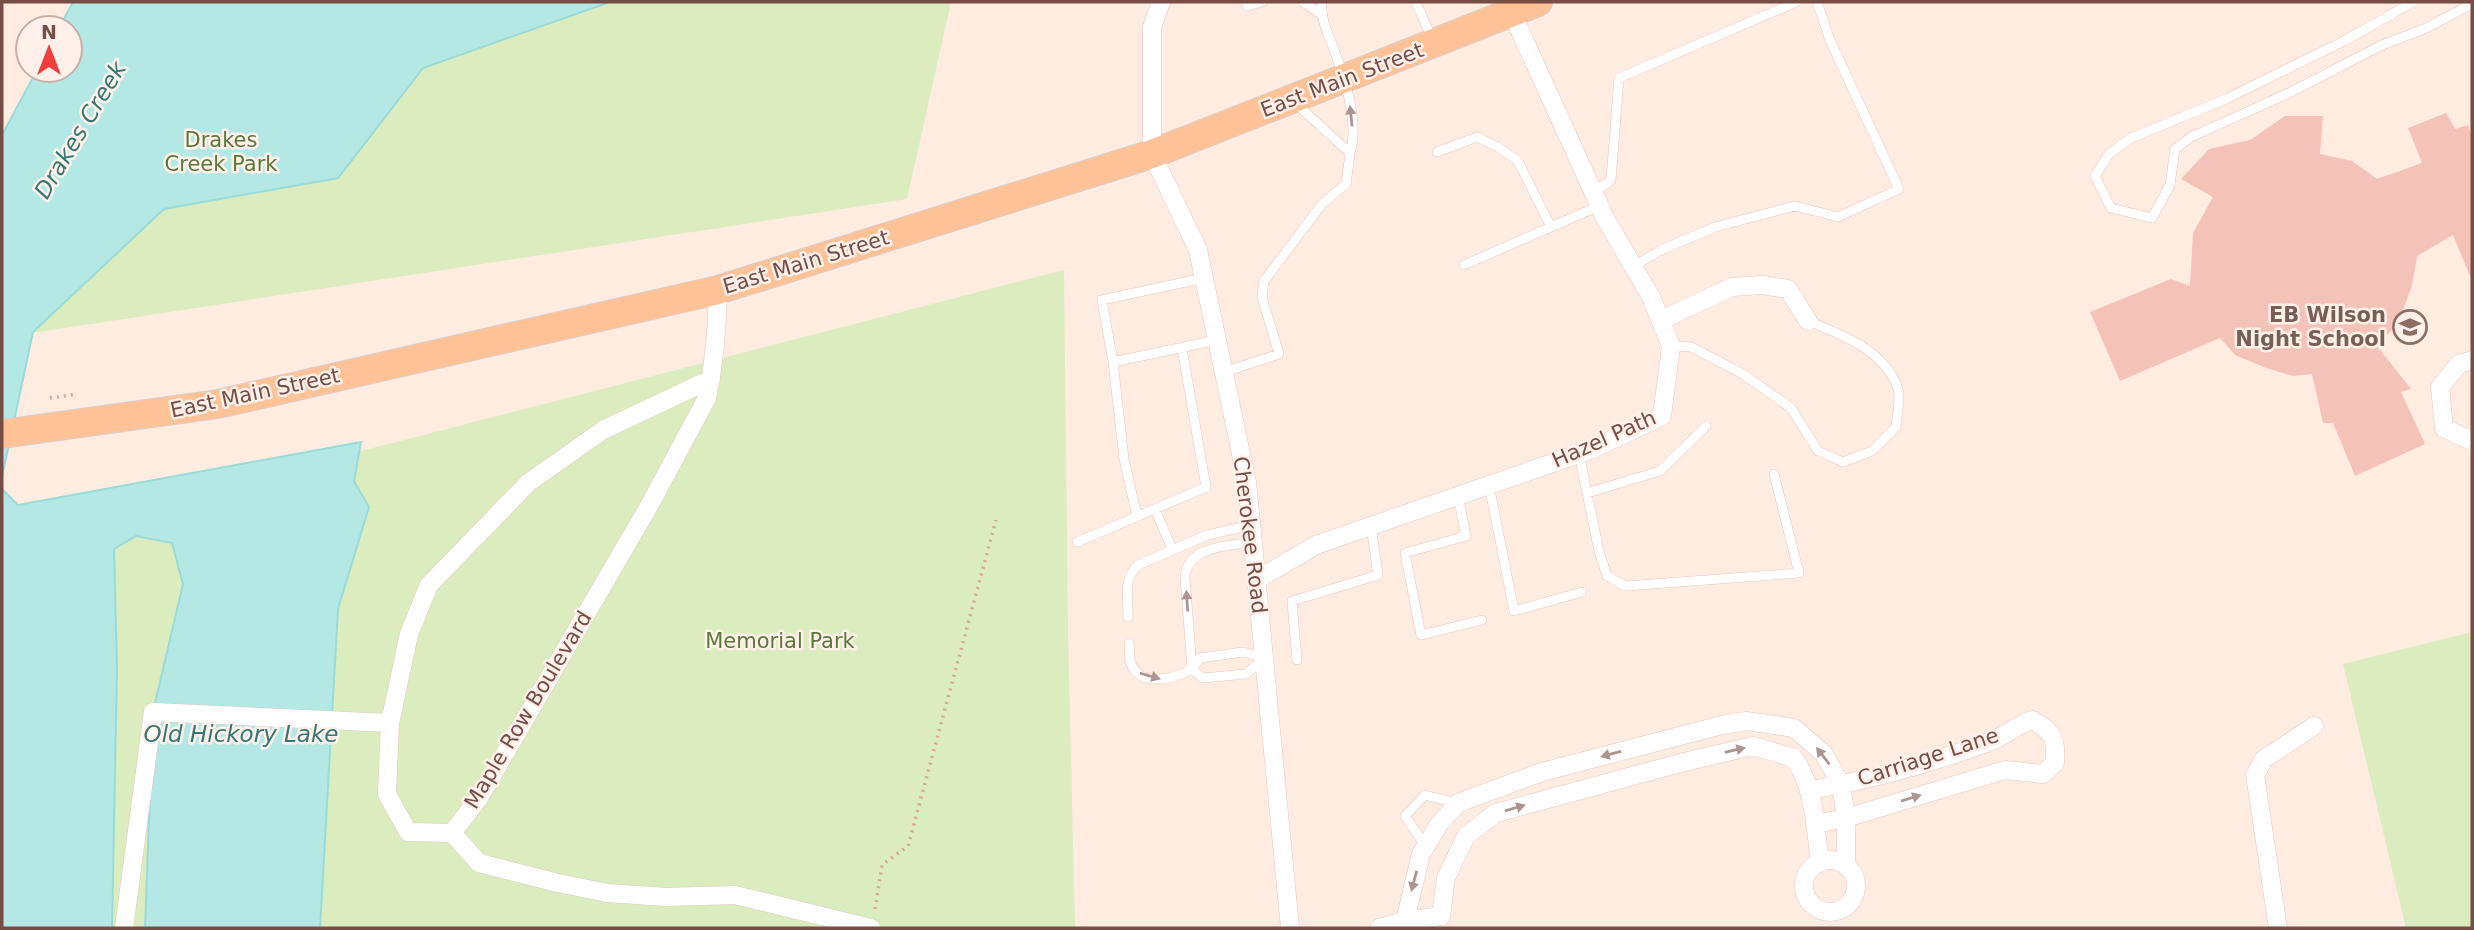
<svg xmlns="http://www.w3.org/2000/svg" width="2474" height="930" font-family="'DejaVu Sans',sans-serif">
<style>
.green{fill:#dbecbf}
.water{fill:#b4e8e5;stroke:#9adbd7;stroke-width:2}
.building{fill:#f5c2b7}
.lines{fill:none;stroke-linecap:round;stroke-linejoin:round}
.lane-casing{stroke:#e5c8bf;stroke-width:10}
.street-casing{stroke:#e5c8bf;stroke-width:19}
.primary-casing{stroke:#d9cdcb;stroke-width:30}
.path{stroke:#daa59a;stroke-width:3.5;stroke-dasharray:2 5;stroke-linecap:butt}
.lane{stroke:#fff;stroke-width:9}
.street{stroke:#fff;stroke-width:18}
.primary{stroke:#ffc297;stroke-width:28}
.oneway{fill:#ad9490}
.labels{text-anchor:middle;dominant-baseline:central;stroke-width:5;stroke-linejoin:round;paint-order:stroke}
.street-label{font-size:21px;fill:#774d46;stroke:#fff1e9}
.park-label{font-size:21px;fill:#5a783b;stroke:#fff1e9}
.education-label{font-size:21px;font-weight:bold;fill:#785e54;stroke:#fff1e9;text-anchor:end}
.water-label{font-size:23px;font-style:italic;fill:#367673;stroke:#fff1e9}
</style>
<rect width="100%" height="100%" fill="#feece1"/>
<path class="green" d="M109,2H951L907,199L6,337Z
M1064,270L1068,632L1075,928H95L62,528Z
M2472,632V928H2406L2343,664Z"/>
<path class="water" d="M73,2H610L423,68L338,178L164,209L33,332L2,477V135L37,70H70V28H59Z
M361,442L354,481L369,507L338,609L320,928H145L153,712L183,584L172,543L136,536L114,549L117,667L112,928H2V489L18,505Z"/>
<path class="building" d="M2446,113L2455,129L2468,125L2472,138V281L2453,235L2417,256L2412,286L2398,323L2377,346L2411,389L2401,392L2425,444L2355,476L2333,423H2323L2312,374L2293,376L2266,368L2235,355L2220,338L2120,381L2090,312L2171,279L2190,286L2193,233L2213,197L2181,179L2209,149L2250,140L2285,116H2323L2320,154L2352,161L2377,179L2422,163L2408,128Z"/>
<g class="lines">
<g class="lane-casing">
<path id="lane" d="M1247,2V6L1262,2
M1303,2L1321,14
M1416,2L1432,39
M2413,2L2344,41L2228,98L2131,138L2109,154L2095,176L2111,208L2152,218L2170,185L2175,149L2191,137L2291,92L2382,45L2424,29L2472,4
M1294,102L1350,153C1359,126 1346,82 1336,55C1330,37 1320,21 1322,2
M1437,152L1477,137L1498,147L1518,161L1551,227
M1593,193L1611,180L1619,78L1796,2
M1464,265L1599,206
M1634,266L1661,250L1715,227L1795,206L1838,217L1899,189L1830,40L1817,2
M1204,278L1102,300L1113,362L1217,340
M1671,346L1691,347L1743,374L1791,408L1818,451L1843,462L1872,451L1896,427C1897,416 1901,399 1898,389C1886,351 1841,334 1808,321
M1113,362L1124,459L1137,516
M1224,372L1279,354L1262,297L1264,281L1322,204L1346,184L1350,153
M1579,454L1599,551L1607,576L1625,586L1799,573L1774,474
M1489,485L1514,611L1582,592
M1587,493L1660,471L1706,426
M1458,496L1466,536L1405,553L1421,635L1482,620
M1155,509L1172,549
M1077,542L1206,487L1182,348
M1128,617C1128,598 1123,578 1138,565L1207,535L1252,525
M1129,643C1130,648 1129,655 1130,660C1137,689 1174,679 1192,669L1185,577C1188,545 1229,546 1254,542
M1243,652L1265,658L1246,674L1203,678L1192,669L1200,658Z
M1297,660L1292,601L1378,575L1371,526
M1426,847L1405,816L1425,795L1457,803"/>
</g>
<g class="street-casing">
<path id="street" d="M1161,2L1152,27V154L1198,250L1247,482L1290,928
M1661,320L1732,287L1762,285L1788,289L1808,321
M2472,360L2459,364L2440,387L2444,428L2472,441
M711,379L603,430L528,483L429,585L409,634L390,723L387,794L408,832L452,833L479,798L649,506L707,398C715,359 717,329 718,290
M1258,579L1316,545L1590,450L1662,416L1671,346L1651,297L1605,218L1512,13
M1815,824L1846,818V865
M452,833L479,863L558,883L607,893L666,897L735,895L871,928
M1804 886a26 26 0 1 1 52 0a26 26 0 1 1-52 0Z
M1441,916L1446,878L1466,836L1496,813L1684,762L1753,746L1794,758C1815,789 1815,826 1820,863
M1405,921L1421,854L1439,824L1458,803L1542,772L1722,725L1746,721L1794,728L1824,754L1841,785L1846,818L2005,770L2043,774L2055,763C2056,737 2054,733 2032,720C2016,725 2004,737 1989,742C1932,763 1870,780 1811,790
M124,928L153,712L390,723
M1379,928L1405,921L1441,916
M2278,928L2255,775L2264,759L2314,726"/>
</g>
<g class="primary-casing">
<path id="primary" d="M2,434L218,404L718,290L1152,154L1538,2"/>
</g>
<path class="path" d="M50,398L77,394
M875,909L882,865L908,846L996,520"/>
<use href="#lane" class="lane"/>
<use href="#street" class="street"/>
<use href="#primary" class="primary"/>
</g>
<defs><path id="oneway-solid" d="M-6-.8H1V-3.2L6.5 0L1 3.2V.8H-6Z" transform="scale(1.75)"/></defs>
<g class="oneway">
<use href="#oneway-solid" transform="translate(1351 116) rotate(-96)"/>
<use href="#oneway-solid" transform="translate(1187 601) rotate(-94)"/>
<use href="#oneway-solid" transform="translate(1150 676) rotate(16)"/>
<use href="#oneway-solid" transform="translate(1735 750) rotate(-13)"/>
<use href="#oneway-solid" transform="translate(1611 754) rotate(165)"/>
<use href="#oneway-solid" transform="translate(1823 756) rotate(-128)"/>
<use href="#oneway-solid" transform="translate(1911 798) rotate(-17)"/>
<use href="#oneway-solid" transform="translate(1515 808) rotate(-16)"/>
<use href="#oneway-solid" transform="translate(1414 881) rotate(105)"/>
</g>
<defs>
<g id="school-ring" transform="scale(1.75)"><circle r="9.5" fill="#fff1e9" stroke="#8d6e63" stroke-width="1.5"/><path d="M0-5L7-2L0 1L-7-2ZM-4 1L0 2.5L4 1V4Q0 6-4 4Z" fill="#8d6e63"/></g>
</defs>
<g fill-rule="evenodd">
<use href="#school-ring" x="2410" y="327"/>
</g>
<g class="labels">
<g class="street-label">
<text transform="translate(1342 80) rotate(-21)">East Main Street</text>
<text transform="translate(806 262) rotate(-17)">East Main Street</text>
<text transform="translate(255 393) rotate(-12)">East Main Street</text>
<text transform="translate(1604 439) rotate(-24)">Hazel Path</text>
<text transform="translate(1250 535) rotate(83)">Cherokee Road</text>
<text transform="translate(528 710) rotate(-59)">Maple Row Boulevard</text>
<text transform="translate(1928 757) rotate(-18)">Carriage Lane</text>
</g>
<g class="park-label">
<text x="221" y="140">Drakes<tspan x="221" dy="24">Creek Park</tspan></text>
<text x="780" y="641">Memorial Park</text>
</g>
<g class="education-label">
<text x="2386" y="315">EB Wilson<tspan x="2386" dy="24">Night School</tspan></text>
</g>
<g class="water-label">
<text transform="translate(80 130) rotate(-59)">Drakes Creek</text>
<text x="241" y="734">Old Hickory Lake</text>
</g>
</g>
<rect width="2474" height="930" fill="none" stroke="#774d46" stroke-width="7"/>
<g transform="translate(49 49)"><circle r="33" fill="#fff1e9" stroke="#c9afa8" stroke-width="2"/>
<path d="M0-5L12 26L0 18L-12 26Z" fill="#f13e3d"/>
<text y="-10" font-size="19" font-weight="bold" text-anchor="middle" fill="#774d46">N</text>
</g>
</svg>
